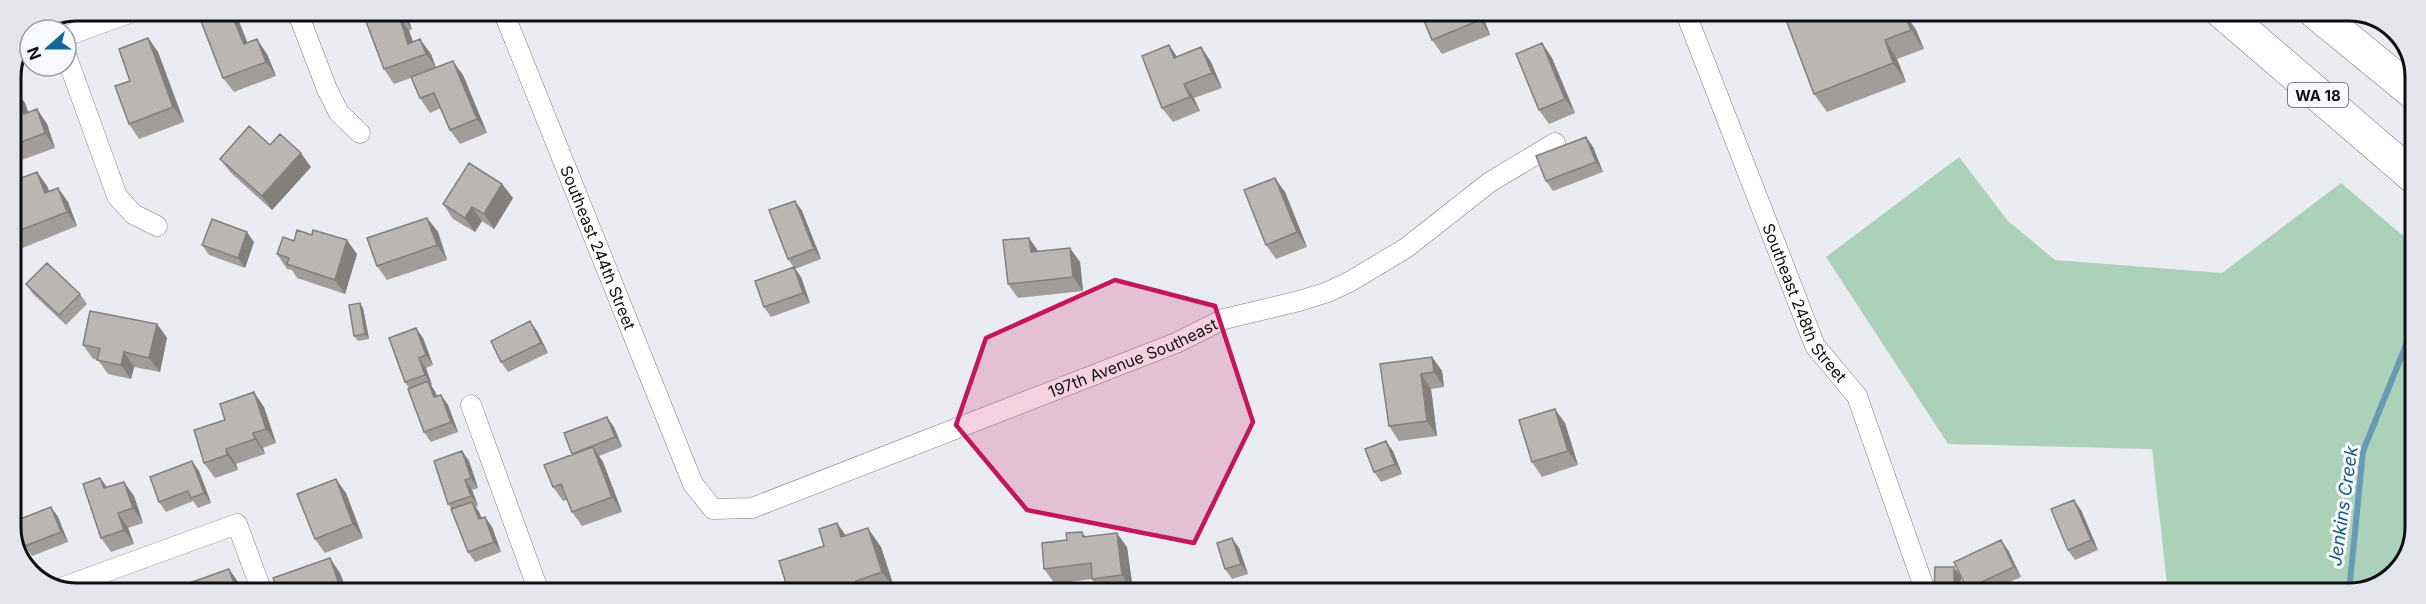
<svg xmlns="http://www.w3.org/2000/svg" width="2426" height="604" font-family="Inter,sans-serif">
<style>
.green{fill:#acd1b9}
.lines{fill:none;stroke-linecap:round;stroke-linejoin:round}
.stream{stroke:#679bb4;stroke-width:6}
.minor-casing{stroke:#7c7d81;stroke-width:21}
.motorway-casing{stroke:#7c7d81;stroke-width:34}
.minor{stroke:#fff;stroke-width:20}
.motorway{stroke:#fff;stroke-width:33}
.wall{fill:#a09d9a}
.shaded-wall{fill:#827f7d}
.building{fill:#bab6b3;stroke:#827f7d;stroke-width:1.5}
.marked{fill:#c2185b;fill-opacity:0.2;stroke:#c2185b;stroke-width:4.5;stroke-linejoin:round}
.labels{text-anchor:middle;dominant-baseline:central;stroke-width:6;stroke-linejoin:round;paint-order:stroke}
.shield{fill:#f8f9fe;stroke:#555558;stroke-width:1.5}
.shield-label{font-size:15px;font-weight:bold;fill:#0f0f11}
.street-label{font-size:16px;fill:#0f0f11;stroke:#f8f9fe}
.water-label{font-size:18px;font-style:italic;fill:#185975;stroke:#f8f9fe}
.rim{fill:none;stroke:#0f0f11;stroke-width:3}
</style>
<rect width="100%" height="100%" fill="#ebecf1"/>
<path class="green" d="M1959,157L2008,221L2055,260L2222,273L2341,183L2415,246L2414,540L2393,577L2349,593H2168L2152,449L1948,444L1826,257Z"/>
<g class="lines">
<path class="stream" d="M2346,593L2350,582L2363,451L2415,323"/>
<g class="minor-casing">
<g id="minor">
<path d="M297,11L327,89L339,113L360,133"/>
<path id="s1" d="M503,11L693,484L713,509L752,508L1176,343L1224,319L1299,301L1328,292L1351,281L1406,248L1490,182L1555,143"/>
<path id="s2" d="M1685,11L1815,346L1857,396L1926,593"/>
<path d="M53,20L57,30"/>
<path d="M66,36L135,11"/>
<path d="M66,55L117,196L133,214L157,226"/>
<path d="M471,405L539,592"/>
<path d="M58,589L237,524L262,592"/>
</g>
</g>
<g class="motorway-casing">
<path id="motorway" d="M2222,12L2415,178
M2315,12L2415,94"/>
</g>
<use href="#minor" class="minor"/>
<use href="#motorway" class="motorway"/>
</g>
<path class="wall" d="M362,11H405L412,29L409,31L413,42L431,54L436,68L463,75L487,133L460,144L450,130L441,108L430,113L420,98L411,78L394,84L384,69Z
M1481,11L1490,35L1442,54L1432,40Z
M1783,12H1879L1882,19L1904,12L1916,30L1924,49L1897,59L1906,82L1827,112L1814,94Z
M148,38L158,52L184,122L139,139L129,124L130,81Z
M248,43L267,54L276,76L234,92L223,78Z
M1542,43L1552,58L1575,113L1549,124L1539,110Z
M1169,45L1177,57L1201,47L1211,62L1222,88L1194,98L1200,111L1173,122L1162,108Z
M11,90L25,103L28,112L37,109L47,124L55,148L13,163L11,159Z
M1586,137L1593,147L1603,172L1553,191L1546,181Z
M270,145L311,167L272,210L231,173L220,159Z
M37,172L47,186L49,191L58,188L68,202L77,226L20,249L11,235V182Z
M502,184L513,198L494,229L482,221L475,232L453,219L443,204Z
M1285,192L1307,247L1276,259L1266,245Z
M795,201L802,211L821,259L795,269L788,259Z
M427,218L438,232L447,260L387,280L377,266Z
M294,241L357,254L345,294L297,278L292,270L287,269L277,254Z
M254,242L245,268L209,255L202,245Z
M1039,251L1080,262L1083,291L1018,298L1008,284Z
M801,277L810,303L771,317L764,307Z
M26,284L80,294L87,304L66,325L33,294Z
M363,308L369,339L358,341L354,336Z
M157,324L167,338L160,372L134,367L131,379L108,374L98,360L93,359L83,345Z
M537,331L548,353L508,372L501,362Z
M423,338L433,365L426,368L432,385L431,386L437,396L441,395L448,405L458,432L431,442L424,432L409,388L405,382Z
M1432,357L1442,371L1444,387L1431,389L1437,436L1399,441L1389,426Z
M264,407L276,443L263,448L265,454L236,464L238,470L215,478L204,463Z
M1565,423L1578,465L1542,477L1532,462Z
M614,427L622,447L599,456L603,462L622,512L582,526L572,512L567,500L563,501L553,487L573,455L564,433Z
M462,451L469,461L478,488L472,490L478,506L476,507L479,512L482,518L485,517L492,527L501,552L475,562L468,552L452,509L448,504Z
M1393,451L1402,474L1381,482L1374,472Z
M199,471L211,503L198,508L193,501L166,512L159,502Z
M100,478L107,487L134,496L143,523L128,528L134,544L111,552L101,538Z
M346,493L363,538L325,553L315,539Z
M11,502L16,515L11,517Z
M51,507L58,517L68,542L32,556L25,546Z
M2081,510L2098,550L2075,560L2068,550Z
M837,523L846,536L881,547L895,590L888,593H789L824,546Z
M1082,532L1086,537L1127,547L1133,590L1110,593H1102L1092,579L1055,584L1044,569L1067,540Z
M1239,548L1248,574L1232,579L1225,569Z
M2008,550L2021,577L1985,593H1970L1967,589Z
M1954,567L1961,577V593H1936L1934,591Z
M340,573L347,592H278Z"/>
<path class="shaded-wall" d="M230,11H235L254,59L244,44Z
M400,11H405L412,29L402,15Z
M1477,11H1481L1490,35L1480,20Z
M1874,12H1879L1890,40L1877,21Z
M1904,12L1916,30L1924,49L1911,30Z
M399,16L409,31L419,58L408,44Z
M148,38L158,52L184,122L173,107Z
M257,39L267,54L276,76L266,62Z
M420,39L431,54L436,68L426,54Z
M1885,40L1897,59L1906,82L1893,63Z
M1542,43L1552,58L1575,113L1565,99Z
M1169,45L1179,60L1174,58Z
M1201,47L1211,62L1222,88L1212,73Z
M453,61L463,75L487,133L477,119Z
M1184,84L1194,98L1200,111L1190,97Z
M15,88L25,103L34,128L24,114Z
M37,109L47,124L55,148L45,133Z
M1586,137L1593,147L1603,172L1596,162Z
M301,153L311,167L272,210L262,196Z
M37,172L47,186L55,207L45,193Z
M1275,178L1285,192L1307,247L1297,232Z
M502,184L513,198L494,229L484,214Z
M58,188L68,202L77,226L67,212Z
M795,201L802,211L821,259L814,249Z
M472,207L482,221L475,232L465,218Z
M427,218L438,232L447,260L437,245Z
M247,232L254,242L245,268L238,258Z
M1029,238L1039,252H1031Z
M347,240L357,254L345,294L335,280Z
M1070,248L1080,262L1083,291L1073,277Z
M794,267L801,277L810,303L803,293Z
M360,303L363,308L369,339L365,334Z
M530,321L537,331L548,353L541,343Z
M157,324L167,338L160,372L149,358Z
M416,328L423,338L433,365L426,355Z
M124,352L134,367L131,379L121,365Z
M1432,357L1442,371L1444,387L1434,372Z
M419,358L426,368L432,385L425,375Z
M1421,374L1431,389L1437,436L1427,421Z
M428,381L435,391L441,407L434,397Z
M254,392L264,407L276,443L266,429Z
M441,395L448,405L458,432L451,422Z
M1555,409L1565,423L1578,465L1568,451Z
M607,417L614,427L622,447L615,437Z
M253,433L263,448L265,454L255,439Z
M1386,441L1393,451L1402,474L1395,464Z
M593,447L603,462L622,512L612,497Z
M226,449L236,464L238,470L227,455Z
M462,451L469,461L478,488L471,478Z
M192,461L199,471L211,503L204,493Z
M100,478L110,492L104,488Z
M336,479L346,493L363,538L353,524Z
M465,480L472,490L478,506L471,496Z
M124,482L134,496L143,523L133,508Z
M2074,500L2081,510L2098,550L2091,540Z
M11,502L16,515L11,509Z
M472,502L479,512L486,529L479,519Z
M51,507L58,517L68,542L61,532Z
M118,513L128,528L134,544L124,530Z
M485,517L492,527L501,552L494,542Z
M837,523L850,542L841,537Z
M868,528L881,547L895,590L882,572Z
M1117,533L1127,547L1133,590L1122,575Z
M1232,538L1239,548L1248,574L1241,564Z
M2001,540L2008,550L2021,577L2014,567Z
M330,558L340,573L347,592H344L339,584Z
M1954,567L1961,577V593H1955L1954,591Z
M229,569L239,583L242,592H237Z
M856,581L865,593H860Z"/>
<path class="building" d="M197,11H230L244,44L257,39L266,62L223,78Z
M362,11H400L402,15L399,16L408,44L420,39L426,54L384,69Z
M1420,11H1477L1480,20L1432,40Z
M1783,12H1874L1877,21L1903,12L1911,30L1885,40L1893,63L1814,94Z
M148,38L173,107L129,124L115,86L130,81L119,49Z
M1542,43L1565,99L1539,110L1516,54Z
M1169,45L1174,58L1201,47L1212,73L1184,84L1190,97L1162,108L1142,56Z
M453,61L477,119L450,130L434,93L420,98L411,77Z
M15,88L24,114L37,109L45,133L11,146V90Z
M249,126L270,145L280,134L301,153L262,196L220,159Z
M1586,137L1596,162L1546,181L1536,156Z
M469,163L502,184L484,214L472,207L465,218L443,204Z
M37,172L45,193L58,188L67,212L11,234V182Z
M1275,178L1297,232L1266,245L1244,190Z
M795,201L814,249L788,259L769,210Z
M427,218L437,245L377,266L367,238Z
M212,219L247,232L238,258L202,245Z
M297,230L312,235L313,230L347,240L335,280L287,264L289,258L277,254L283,237L294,241Z
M1029,238L1031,252L1070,248L1073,277L1008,284L1003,240Z
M47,263L80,294L59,315L26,284Z
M794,267L803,293L764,307L755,281Z
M360,303L365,334L354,336L349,305Z
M90,311L157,324L149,358L124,352L121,365L97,360L100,348L83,345Z
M530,321L541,343L501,362L491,341Z
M416,328L426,355L419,358L425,375L405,382L389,338Z
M1432,357L1434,372L1421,374L1427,421L1389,426L1380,364Z
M428,381L434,397L441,395L451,422L424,432L408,389Z
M254,392L266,429L253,433L255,439L226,449L227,455L204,463L194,430L225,420L220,404Z
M1555,409L1568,451L1532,462L1519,420Z
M607,417L615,437L572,454L564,433Z
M1386,441L1395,464L1374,472L1365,449Z
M593,447L612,497L572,512L561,484L553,487L544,465Z
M462,451L471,478L465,480L471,496L448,504L434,461Z
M192,461L204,493L191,498L188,491L159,502L150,477Z
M100,478L104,488L124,482L133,508L118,513L124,530L101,538L83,484Z
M336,479L353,524L315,539L297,494Z
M2074,500L2091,540L2068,550L2051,509Z
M472,502L479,519L485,517L494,542L468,552L451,509Z
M51,507L61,532L25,546L15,521Z
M837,523L841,537L868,528L882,572L856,581L860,593H832L831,590L822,593H802L801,590L794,593H789L779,561L824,546L819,529Z
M1082,532L1083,537L1117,533L1122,575L1092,579L1091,563L1044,569L1042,543L1067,540L1066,533Z
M1232,538L1241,564L1225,569L1217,543Z
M2001,540L2014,567L1967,589L1954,562Z
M330,558L339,584L316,592H278L273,578Z
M1935,567H1954V591H1934Z
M229,569L237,592H184L181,586Z"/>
<path class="marked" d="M1115,280L1215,306L1253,422L1194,543L1027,510L956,425L986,338Z"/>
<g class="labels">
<rect class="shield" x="2288" y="83" width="60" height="24" rx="4.5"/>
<g class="shield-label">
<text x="2318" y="95">WA 18</text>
</g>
<g class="street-label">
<text stroke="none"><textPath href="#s1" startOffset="255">Southeast 244th Street</textPath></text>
<text stroke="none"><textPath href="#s2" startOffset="316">Southeast 248th Street</textPath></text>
<text stroke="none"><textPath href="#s1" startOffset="990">197th Avenue Southeast</textPath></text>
</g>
<g class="water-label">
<text transform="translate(2343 506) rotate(-82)">Jenkins Creek</text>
</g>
</g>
<path d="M0 0H2426V604H0ZM77 21H2349A56 56 0 0 1 2405 77V527A56 56 0 0 1 2349 583H77A56 56 0 0 1 21 527V77A56 56 0 0 1 77 21Z" fill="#e5e6eb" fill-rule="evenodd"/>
<path class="rim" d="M77 21H2349A56 56 0 0 1 2405 77V527A56 56 0 0 1 2349 583H77A56 56 0 0 1 21 527V77A56 56 0 0 1 77 21Z"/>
<g transform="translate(48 48) rotate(249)"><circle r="28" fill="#f8f9fe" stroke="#9b9b9f" stroke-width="1.5"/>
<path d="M0-4.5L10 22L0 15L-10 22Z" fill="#106898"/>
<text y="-9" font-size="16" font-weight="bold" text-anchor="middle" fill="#0f0f11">N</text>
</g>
</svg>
